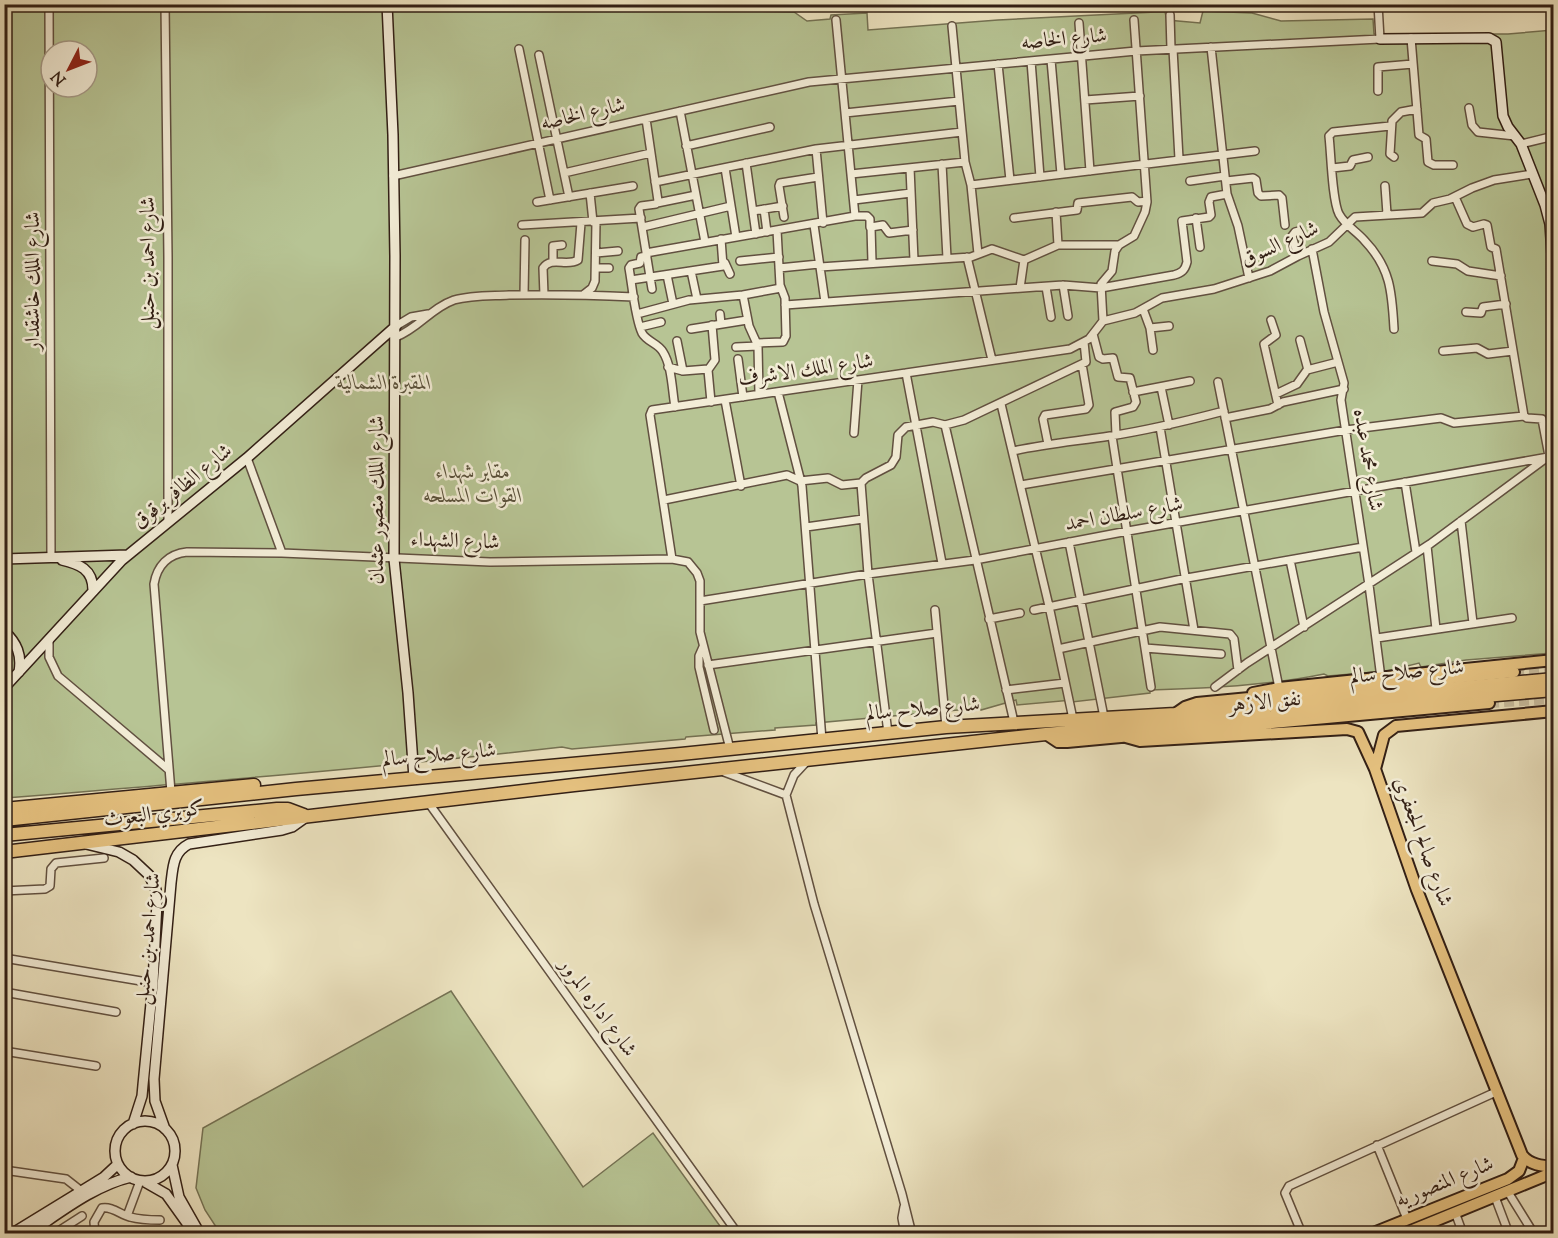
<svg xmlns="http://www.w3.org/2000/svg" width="1558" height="1238" font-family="'Sorts Mill Goudy',Amiri,serif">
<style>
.green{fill:#b7c494;stroke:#747254;stroke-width:1.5;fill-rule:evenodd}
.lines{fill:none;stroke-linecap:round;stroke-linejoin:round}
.primary-tunnel{stroke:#c8bd9f;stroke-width:10;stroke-dasharray:10 5;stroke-linecap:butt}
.street-casing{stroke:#615040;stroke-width:10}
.secondary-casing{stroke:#321f15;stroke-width:12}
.primary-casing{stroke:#321f15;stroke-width:14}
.highway-casing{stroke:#321f15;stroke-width:15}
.street{stroke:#f3edd7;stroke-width:7}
.secondary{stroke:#f3edd7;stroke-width:9}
.primary{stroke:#e6c280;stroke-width:10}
.highway{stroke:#e6c280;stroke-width:12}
.labels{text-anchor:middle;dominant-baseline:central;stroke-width:5;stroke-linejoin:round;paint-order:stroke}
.street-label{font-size:21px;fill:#321f15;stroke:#f3edd7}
.park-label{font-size:21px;font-style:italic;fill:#5a513b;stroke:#f3edd7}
</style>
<rect width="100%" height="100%" fill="#ede4c1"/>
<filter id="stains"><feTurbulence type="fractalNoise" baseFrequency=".00333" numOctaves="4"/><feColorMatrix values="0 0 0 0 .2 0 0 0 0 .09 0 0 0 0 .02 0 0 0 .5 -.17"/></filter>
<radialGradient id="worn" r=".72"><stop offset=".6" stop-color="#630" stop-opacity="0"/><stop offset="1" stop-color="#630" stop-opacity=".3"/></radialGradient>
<path class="green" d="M660,4L717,10L794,12L807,21L830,19L831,15L867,13L868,30L998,20L1156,12H1165L1167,20L1200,23L1203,11L1252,13L1281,21L1373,19L1374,34H1508L1553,30V653L1466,660L1421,667L1419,663L1387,671L1328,676L1324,674C1266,686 1209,688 1150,690V693L1072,702V700L1017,705L1016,700L981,710L980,708L816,723V725L775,728V730L686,737L685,739L572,749L562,747C377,768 191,783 5,798V5ZM51,51H87V87H51Z
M451,991L583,1187L653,1133L725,1233H220L205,1210L196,1188L203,1128Z"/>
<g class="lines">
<path class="primary-tunnel" d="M1514,672L1554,668
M1489,703L1554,699"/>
<g class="street-casing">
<path id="street" d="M49,4L51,557
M165,4L168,257V522
M1170,15L1171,49
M836,20L855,216H867L870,219V227
M1079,23L1090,171
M952,26L965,162L971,185L978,254
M1411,38L1419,135L1426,139L1428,162L1434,165H1453
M1211,47L1227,194L1238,226L1249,278
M519,49L550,200
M1173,49L1179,159
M539,55L569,197
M1051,60L1061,174
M1031,61L1040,177
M998,64L1010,180
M1378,91V67L1413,64
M1085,100L1140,96
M1469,108L1472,125L1478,132L1515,136
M680,111L705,242
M845,113L959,101
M646,119L658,201L656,204L641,206L639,209L652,289
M1390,126L1333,132L1329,136C1331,153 1332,200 1339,214C1345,225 1356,231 1364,240C1391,268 1392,293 1394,329
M1521,144L1554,136
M686,146L770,127
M816,149L823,223
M1394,157L1390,154L1392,121L1401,112L1417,109
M746,163L756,234
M942,164L947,258
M725,168L736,237
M910,168L914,260
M1332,168L1350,166L1353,160L1368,157
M564,173L651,153
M851,174L965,162
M393,176L809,82L1136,51L1380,39L1378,4
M1190,181L1225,176
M1226,181L1253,178L1256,180L1258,193L1261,196L1279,195L1282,198L1285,225
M655,182L816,149L962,132
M971,185L1255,151
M1385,186L1387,214
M590,193L593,222
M854,200L911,193
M537,202L633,186
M657,203L696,195
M764,209L767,232
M753,211L783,206
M1056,212L1058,245
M784,217L779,186L780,183L818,177
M1014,218L1077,210L1078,203L1132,197L1138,202L1147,201
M1196,218L1200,247
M522,225L641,218
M814,225L825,302
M643,227L731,206
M1312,249L1324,312L1344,383L1341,400L1369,585L1381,678
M596,253L618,251
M646,253L855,216
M647,256L641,257L640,263L631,265L629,268C632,284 635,319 642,333C647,342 658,343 663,352C672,366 672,390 675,407
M1298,256L1292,236L1295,232L1299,231
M967,257L992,360
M740,261L779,257
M1432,261L1457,264L1468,271L1501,276
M553,262V246L562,245
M872,262L871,227L883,225L889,233L913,230
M725,263L730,274
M820,267L971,257L992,249L1024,260L1058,245H1119
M596,268H609
M779,268L819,264
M691,271L697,299
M667,275L673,304
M631,280L723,266L721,239
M1063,285L1068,316
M1046,287L1051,317
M1020,288L1024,260
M524,295L525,240
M544,295L543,268C551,256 567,267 578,260L581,223
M583,295L592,288L595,281L596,222
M743,295L749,326L758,346L759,394
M785,305L1063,285L1101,288L1174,275C1182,273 1185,270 1187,262L1182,221L1209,217L1211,215L1209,202L1211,197L1227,194
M1143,309L1150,328L1153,350
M1466,312L1481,313L1483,307L1506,304
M637,314L689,300L743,295L781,288
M720,314L721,324
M1271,320L1276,335L1264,344L1278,405
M1103,321L1135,313L1162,298L1214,289L1270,271L1298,256L1329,242L1355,217L1422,213L1433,203L1450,199L1472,188L1494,180L1532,174
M1103,321L1101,284L1112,271L1115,251L1119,245L1134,236L1145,212L1147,202L1134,20
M396,326L411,317L428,314
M640,327L661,322
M1150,328L1169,326
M691,329L747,320
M1093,334L1099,357L1103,359L1113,358L1118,377L1130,378L1136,402L1133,407L1115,412L1116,435
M396,337C419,328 431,308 454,300C472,295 491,296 509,295C551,294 592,295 634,297
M1300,340L1308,370
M677,341L683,371
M758,343L783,342L786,336L785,298L780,285L777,230
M736,347L758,346
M1443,351L1477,348L1488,354L1513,351
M738,359L743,397
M668,367L683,371L708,369
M906,373L942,563
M1218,382L1279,688
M1161,387L1169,425
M778,392L802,486L822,740
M1133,392L1190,381
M1276,394L1297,384L1307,370L1338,362
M725,400L741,486
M711,402L708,370L715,360L712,325
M1001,404L1049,606L1073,719
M1225,418L1270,409L1283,402L1344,389
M945,425L1014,722
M1160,427L1194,630
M854,433L858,380
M1112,436L1151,687
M1048,444L1043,419L1045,415L1086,409L1089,405L1082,364
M1013,451C1045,444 1078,441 1110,436C1149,430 1186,421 1224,411
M247,458L282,553
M1405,482L1416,552
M861,483L866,478L891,465L896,457L898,435L906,427L933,422L945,425L964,420L1086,362L1084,342
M861,483L868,574L888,733
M1021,485L1346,430L1441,418L1454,423L1524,416
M664,500L787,475L800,481L828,478L842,485L861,483
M1461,521L1473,623
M806,527L863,519
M1069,542L1104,717
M1427,546L1436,629
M672,559L650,415L652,410L1070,349L1089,339L1103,321
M1290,560L1304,627
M700,601L868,574L975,560L1128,531L1554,456
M935,610L946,727
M1034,610L1187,578L1363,547
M989,619L1020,613
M1377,638L1512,618
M49,640V657L58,676L169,770
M703,647L699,656V667L714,730
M1145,648L1221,654
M1058,649L1160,627L1230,634L1234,639L1238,670
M708,665L937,633
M1215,687L1247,663L1430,544L1549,456L1542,419L1527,418L1524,416L1496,249L1491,247L1487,225L1484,224L1473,227L1467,224L1455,197
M1006,690L1065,683
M807,761L794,775L786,795L814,904L902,1194L912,1234
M724,772L786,795
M171,792L154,584C157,566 168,554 187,552L282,553L490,562L672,559L688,562L697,573L700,581V632L730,749
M428,802L738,1234
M4,891L45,889L50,886L51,869L56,863L104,858
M4,958L153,983
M4,992L116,1012
M4,1051L96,1066
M1377,1145L1407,1219
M4,1170L66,1179L80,1190
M1508,1192L1534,1234
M1495,1197L1509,1234
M904,1207L902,1218L905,1234
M4,1208V1219
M1455,1212L1463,1234
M127,1216L140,1181
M54,1234L82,1216
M95,1234L94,1222L102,1208C112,1206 121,1215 130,1217C141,1220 150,1220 160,1220
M1302,1234L1285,1193L1289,1186L1498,1091"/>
</g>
<g class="secondary-casing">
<path id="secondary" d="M387,4L393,135L395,256L394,559L408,693L414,778
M1380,39L1489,38L1496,42L1503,116L1508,127L1521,144L1545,205L1550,224L1554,283
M4,559L128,555
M62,560C79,564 93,569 93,590
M4,631C17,643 22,655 19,672
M4,688L122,560L247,458L396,326
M86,844L119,852L133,860L149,875L156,890L157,902L153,983L143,1085L142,1096L133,1124
M115 1151a30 30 0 1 1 60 0a30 30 0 1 1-60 0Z
M165,1129L155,1101L154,1079L171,883C173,867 173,852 189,844L282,830L292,827L306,817
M172,1165L179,1197L200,1234
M145,1182L166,1194L191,1229
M11,1234L104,1177L118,1164
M28,1234C60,1213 93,1186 131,1177"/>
</g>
<g class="primary-casing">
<path id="primary" d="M1253,693L1279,688L1554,660
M1175,714L1185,707L1197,703L1514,672
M1046,734L1058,742H1067L1489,703
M1122,736L1140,741L1347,729L1358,732L1375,769L1417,890L1522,1155C1530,1165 1542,1166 1554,1167
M1375,769L1384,735L1396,726L1554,711
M1371,1234L1508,1179L1519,1171L1524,1158
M1403,1234L1554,1172"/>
</g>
<g class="highway-casing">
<path id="highway" d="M4,809L254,785
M4,820L296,789L681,754L946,727L1175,714L1554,679
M4,835L277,809H288L304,815
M4,852L574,785L1046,734L1554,690"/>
</g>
<use href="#street" class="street"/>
<use href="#secondary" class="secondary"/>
<use href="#primary" class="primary"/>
<use href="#highway" class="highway"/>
</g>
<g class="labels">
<g class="street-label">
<text transform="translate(1064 40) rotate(-5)">شارع الخاصه</text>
<text transform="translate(583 115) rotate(-13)">شارع الخاصه</text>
<text transform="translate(1280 245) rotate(-24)">شارع السوق</text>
<text transform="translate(149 263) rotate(-90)">شارع احمد بن حنبل</text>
<text transform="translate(34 281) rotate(-90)">شارع الملك خاشقدار</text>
<text transform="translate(806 371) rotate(-8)">شارع الملك الاشرف</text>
<text transform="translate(1367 460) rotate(81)">شارع محمد عبده</text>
<text transform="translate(183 487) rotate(-39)">شارع الظافر برقوق</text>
<text transform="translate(378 500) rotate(-90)">شارع الملك منصور عثمان</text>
<text transform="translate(1124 515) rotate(-10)">شارع سلطان احمد</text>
<text transform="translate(455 542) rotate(2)">شارع الشهداء</text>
<text transform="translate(1407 673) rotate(-5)">شارع صلاح سالم</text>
<text transform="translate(1265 703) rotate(-5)">نفق الازهر</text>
<text transform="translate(923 710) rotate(-5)">شارع صلاح سالم</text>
<text transform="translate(439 756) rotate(-5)">شارع صلاح سالم</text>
<text transform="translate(154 815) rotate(-7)">كوبري البعوث</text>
<text transform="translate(1422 842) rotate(70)">شارع صالح الجعفري</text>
<text transform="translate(149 939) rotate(-85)">شارع احمد بن حنبل</text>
<text transform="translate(597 1008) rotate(54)">شارع اداره المرور</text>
<text transform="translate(1445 1183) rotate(-22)">شارع المنصوريه</text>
</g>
<g class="park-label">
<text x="384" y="384">المقبرة الشمالية</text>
<text x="473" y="473">مقابر شهداء<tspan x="473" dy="24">القوات المسلحه</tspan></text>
</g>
</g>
<rect width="1558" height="1238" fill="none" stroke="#ede4c1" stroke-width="24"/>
<rect x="6" y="6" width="1546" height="1226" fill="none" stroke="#321f15" stroke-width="3"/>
<rect x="12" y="12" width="1534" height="1214" fill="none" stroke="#321f15" stroke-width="1.5"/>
<g transform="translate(69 69) rotate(228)"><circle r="28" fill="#f3edd7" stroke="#a69b89" stroke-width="1.5"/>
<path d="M0-4.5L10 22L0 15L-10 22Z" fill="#8f2418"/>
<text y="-9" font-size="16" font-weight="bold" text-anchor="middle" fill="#321f15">N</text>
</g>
<rect width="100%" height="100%" filter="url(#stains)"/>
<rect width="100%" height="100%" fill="url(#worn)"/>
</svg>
